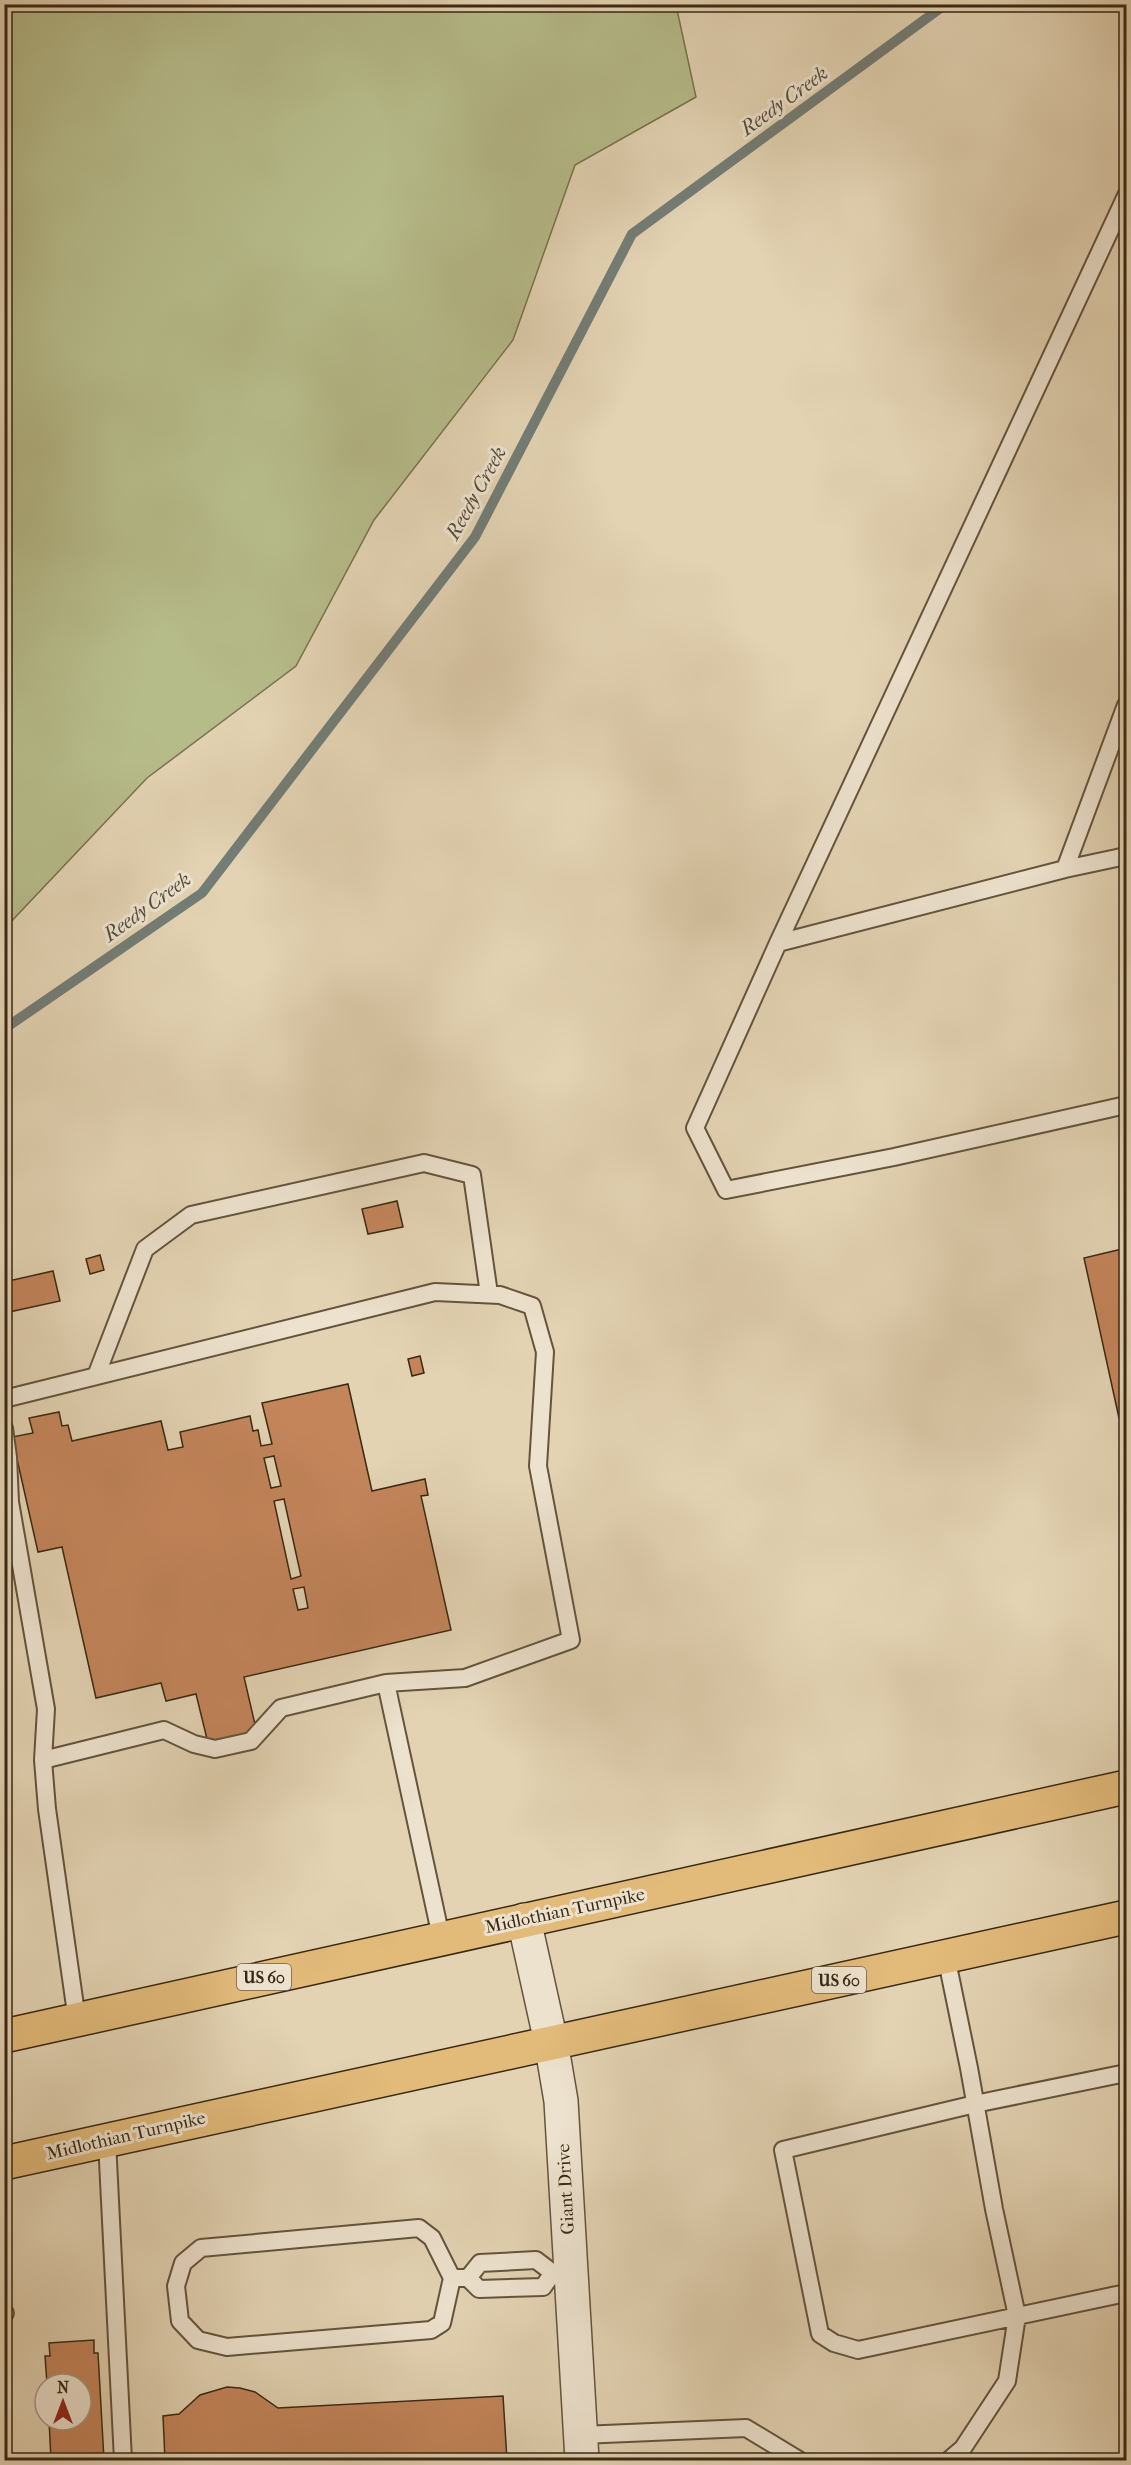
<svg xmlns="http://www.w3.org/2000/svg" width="1131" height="2465" font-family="'IM FELL French Canon',serif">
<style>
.green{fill:#b6bb8a;stroke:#78724f;stroke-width:1.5}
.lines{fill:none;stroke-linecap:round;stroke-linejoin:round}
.stream{stroke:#737d76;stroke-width:10}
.building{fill:#c4855b;stroke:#392914;stroke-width:1.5;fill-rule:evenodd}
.service-casing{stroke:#64543c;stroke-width:20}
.minor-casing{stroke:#64543c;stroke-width:36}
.primary-casing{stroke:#392914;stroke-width:36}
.service{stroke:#ede2ce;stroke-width:16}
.minor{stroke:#ede2ce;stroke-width:33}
.primary{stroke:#e2ba7a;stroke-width:33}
.labels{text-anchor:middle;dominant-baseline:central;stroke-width:6;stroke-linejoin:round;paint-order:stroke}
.shield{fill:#ede2ce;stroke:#6f604c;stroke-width:1.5}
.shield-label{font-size:16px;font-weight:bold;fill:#392914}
.street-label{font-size:18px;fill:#392914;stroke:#ede2ce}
.water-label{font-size:20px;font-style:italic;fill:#514c3d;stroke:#ede2ce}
</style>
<rect width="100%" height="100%" fill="#e3d3b3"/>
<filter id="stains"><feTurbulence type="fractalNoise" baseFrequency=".00333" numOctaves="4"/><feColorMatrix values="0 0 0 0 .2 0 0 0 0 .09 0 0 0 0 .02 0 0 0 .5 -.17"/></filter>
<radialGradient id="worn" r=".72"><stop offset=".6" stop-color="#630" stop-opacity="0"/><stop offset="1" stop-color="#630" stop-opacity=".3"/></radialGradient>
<path class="green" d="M5,4L676,5L696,97L575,165L513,340L374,520L296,666L147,778L5,928Z"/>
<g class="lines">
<path class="stream" d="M4,1029L202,893L475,537L632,234L946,4"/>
</g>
<path class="building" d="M397,1201L403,1227L368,1234L362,1209Z
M1126,1248V1416L1119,1418L1084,1258Z
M100,1255L104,1270L90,1274L86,1259Z
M53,1271L60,1301L9,1312L4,1282Z
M420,1356L424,1373L412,1376L408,1359Z
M348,1384L372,1491L425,1479L428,1495L421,1496L451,1630L244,1677L257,1733L208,1743L196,1694L166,1701L161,1683L96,1698L62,1547L38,1552L12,1437L33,1433L29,1418L59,1412L62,1426L68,1425L72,1441L161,1421L168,1450L183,1447L180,1432L250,1416L253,1431L258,1430L261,1446L272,1444L262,1403ZM274,1456L281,1486L271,1488L264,1458ZM284,1499L301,1576L291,1579L274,1501ZM304,1587L308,1608L298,1610L293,1589Z
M94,2340V2353H98L104,2460H51L49,2420H81V2384H47L45,2356H50L49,2343Z
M227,2387L240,2388L255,2392L278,2408L503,2396L507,2460H165L163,2416L179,2414L200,2395Z
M4,2431L9,2460H4Z"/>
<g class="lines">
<g class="service-casing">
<path id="service" d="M1126,196L778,943L695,1128L726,1190L894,1157L1126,1105
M1065,869L1126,856
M778,943L1065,869L1126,705
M96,1376L145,1249L191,1215L424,1163L472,1175L489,1294
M4,1399L435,1292L500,1295L532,1306L545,1352L538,1466L571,1640L465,1678L386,1683L441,1937
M4,1428L8,1457L10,1502L46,1709L43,1760L47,1809L77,2020
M43,1760L164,1730L194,1744L215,1749L251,1741L281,1708L386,1683
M946,1956L969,2068L994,2209L1017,2316L1007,2381L963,2448L949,2460
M1126,2073L975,2104L783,2150L820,2334L834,2343L858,2350L1126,2293
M107,2141L123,2460
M536,2260L553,2273L543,2287L479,2289L468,2278L480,2263Z
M452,2278L442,2323L431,2330L227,2347L198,2340L180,2321L176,2286L183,2263L201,2248L419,2228L432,2238L452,2278H468
M4,2313H5
M581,2435L746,2428L799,2460"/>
</g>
<g class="minor-casing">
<path id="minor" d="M524,1920L551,2042L561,2101L582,2460"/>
</g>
<g class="primary-casing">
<path id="primary" d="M4,2036L1126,1787
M4,2163L1126,1917"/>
</g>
<use href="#service" class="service"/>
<use href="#minor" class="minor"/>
<use href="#primary" class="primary"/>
</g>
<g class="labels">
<g class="shield">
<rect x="237" y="1964" width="54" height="26" rx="4.5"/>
<rect x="812" y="1967" width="54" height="26" rx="4.5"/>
</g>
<g class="shield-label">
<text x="264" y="1977">US 60</text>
<text x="839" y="1980">US 60</text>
</g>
<g class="street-label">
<text transform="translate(565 1911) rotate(-12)">Midlothian Turnpike</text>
<text transform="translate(126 2136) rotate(-13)">Midlothian Turnpike</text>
<text transform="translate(566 2189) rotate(-93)">Giant Drive</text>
</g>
<g class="water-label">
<text transform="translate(784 101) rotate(-36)">Reedy Creek</text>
<text transform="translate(476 493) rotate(-61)">Reedy Creek</text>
<text transform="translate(147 907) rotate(-36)">Reedy Creek</text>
</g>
</g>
<rect width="1131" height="2465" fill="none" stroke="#e3d3b3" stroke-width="24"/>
<rect x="6" y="6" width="1119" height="2453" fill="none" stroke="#392914" stroke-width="3"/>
<rect x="12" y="12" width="1107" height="2441" fill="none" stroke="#392914" stroke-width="1.5"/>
<g transform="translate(63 2402)"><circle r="28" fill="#ede2ce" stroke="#a59884" stroke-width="1.5"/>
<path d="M0-4.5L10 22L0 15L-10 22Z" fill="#8f2418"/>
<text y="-9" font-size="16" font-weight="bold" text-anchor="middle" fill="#392914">N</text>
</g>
<rect width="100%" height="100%" filter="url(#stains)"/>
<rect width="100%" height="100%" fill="url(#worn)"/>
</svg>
